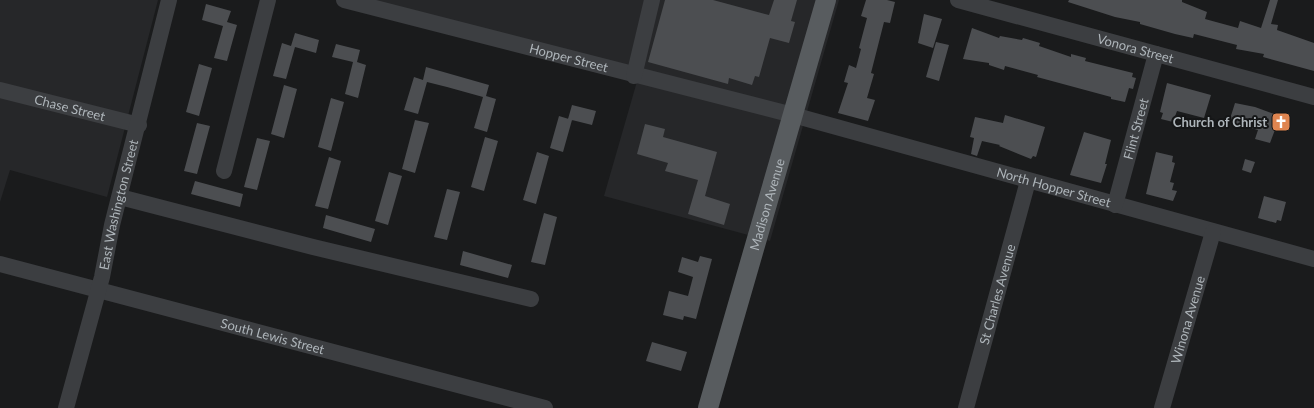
<svg xmlns="http://www.w3.org/2000/svg" width="1314" height="408" font-family="Lato,sans-serif">
<style>
.built{fill:#262729}
.building{fill:#4c4e51}
.lines{fill:none;stroke-linecap:round;stroke-linejoin:round}
.minor{stroke:#3c3e41;stroke-width:16}
.major{stroke:#585c5f;stroke-width:20}
.labels{text-anchor:middle;dominant-baseline:central;stroke-width:4;stroke-linejoin:round;paint-order:stroke}
.street-label{font-size:13px;fill:#aeb5ba;stroke:#151617}
.poi-label{font-size:13px;font-weight:bold;fill:#aeb5ba;stroke:#151617;text-anchor:end}
</style>
<rect width="100%" height="100%" fill="#1a1b1c"/>
<path class="built" d="M0,0H158L107,197L10,170L0,202Z
M372,0H839L770,241L604,196L640,71Z"/>
<path class="building" d="M665,0H713L769,15L774,0H797L791,21L795,22L789,43L770,38L759,77L755,76L752,85L729,78L728,84L648,62Z
M866,0H887L895,2L890,23L884,22L871,73L874,74L867,98L875,100L868,121L838,113L848,83L844,82L849,65L856,68L861,49L859,48L867,18L861,16Z
M1069,0H1182V2L1207,12L1205,19L1238,28L1240,21L1261,28L1270,0H1278L1271,24L1278,25L1277,30L1314,43V71L1263,57L1264,54L1236,49L1237,45L1194,34L1193,38L1175,34L1140,24V22L1115,17L1068,2Z
M206,4L231,11L227,22L237,25L227,61L214,58L223,26L202,20Z
M924,14L942,19L933,48L918,43Z
M972,28L999,38L1000,36L1022,40L1023,38L1040,43L1039,46L1071,57V54L1086,58L1085,61L1133,73L1132,77L1136,78L1133,89L1129,88L1125,102L1111,99V97L1037,77L1038,75L1005,66L1004,70L989,65V63L963,59Z
M295,33L319,40L316,53L295,47L286,79L273,76L282,43L291,46Z
M936,42L949,45L939,81L926,77Z
M336,44L360,50L357,62L366,65L358,98L345,94L353,62L332,57Z
M199,64L212,68L199,116L186,112Z
M426,67L489,85L486,96L496,99L487,132L474,128L483,97L447,87L427,82L418,114L404,110L414,77L423,80Z
M1167,83L1211,95L1204,118L1177,111L1173,122L1161,119L1163,113L1160,112Z
M284,85L297,89L284,138L271,134Z
M331,98L344,102L331,151L318,147Z
M1235,103L1255,107L1277,115L1276,118L1279,119L1270,143L1255,139L1258,130L1229,122Z
M572,105L596,111L592,125L568,119Z
M1005,115L1045,127L1036,157L1033,156L1031,159L999,146L1000,145L982,141L977,156L971,154L974,138L970,137L975,117L1003,123Z
M559,116L572,120L563,152L550,148Z
M415,120L429,123L415,173L402,169Z
M197,123L210,126L197,174L184,171Z
M645,124L665,129L663,137L717,152L705,196L730,204L724,225L688,214L698,180L665,171L668,163L637,154Z
M1084,132L1111,140L1105,164H1107L1101,183L1070,175Z
M485,137L498,141L484,191L471,187Z
M257,138L270,141L257,190L244,187Z
M537,152L549,156L536,204L523,200Z
M1156,152L1173,156L1172,162L1175,163L1170,182L1174,183L1172,190L1177,191L1173,201L1146,194Z
M329,157L341,161L328,209L315,206Z
M1245,159L1255,162L1251,173L1242,170Z
M389,172L402,176L388,225L375,221Z
M195,181L243,194L240,207L191,194Z
M447,189L460,192L447,240L434,237Z
M1264,196L1286,202L1281,221L1277,220L1276,223L1258,218Z
M544,213L557,217L545,265L531,262Z
M326,215L375,229L371,242L323,228Z
M463,251L512,265L508,278L460,265Z
M700,256L712,259L696,319L684,316L683,320L663,315L669,291L688,296L693,277L678,272L682,257L698,262Z
M652,342L687,352L681,371L646,361Z"/>
<g class="lines">
<g class="minor">
<path id="s1" d="M344,0L793,115L1314,259"/>
<path id="s2" d="M958,0L1314,97"/>
<path d="M634,76L652,0"/>
<path id="s3" d="M0,90L139,125"/>
<path d="M224,171L268,0"/>
<path d="M120,197L313,247L531,299"/>
<path id="s4" d="M1115,205L1156,54"/>
<path id="s5" d="M0,264L545,408"/>
<path id="s6" d="M66,408L102,277L112,225L169,0"/>
<path id="s7" d="M966,408L1028,181"/>
<path id="s8" d="M1162,408L1213,232"/>
</g>
<path class="major" id="s9" d="M708,408L826,0"/>
</g>
<defs>
<g id="church-square" transform="scale(1)"><rect x="-9" y="-9" width="18" height="18" rx="4" fill="#df8550" stroke="#151617"/><path d="M-1.2-6h2.4v3.5h3.3v2.4h-3.3V6h-2.4V-.1h-3.3v-2.4h3.3Z" fill="#fff"/></g>
</defs>
<g fill-rule="evenodd">
<use href="#church-square" x="1281" y="122"/>
</g>
<g class="labels">
<g class="street-label">
<text stroke="none"><textPath href="#s2" startOffset="184">Vonora Street</textPath></text>
<text stroke="none"><textPath href="#s1" startOffset="232">Hopper Street</textPath></text>
<text stroke="none"><textPath href="#s3" startOffset="72">Chase Street</textPath></text>
<text stroke="none"><textPath href="#s4" startOffset="79">Flint Street</textPath></text>
<text stroke="none"><textPath href="#s1" startOffset="734">North Hopper Street</textPath></text>
<text stroke="none"><textPath href="#s6" startOffset="210">East Washington Street</textPath></text>
<text stroke="none"><textPath href="#s9" startOffset="212">Madison Avenue</textPath></text>
<text stroke="none"><textPath href="#s7" startOffset="118">St Charles Avenue</textPath></text>
<text stroke="none"><textPath href="#s8" startOffset="92">Winona Avenue</textPath></text>
<text stroke="none"><textPath href="#s5" startOffset="282">South Lewis Street</textPath></text>
</g>
<g class="poi-label">
<text x="1267" y="122">Church of Christ</text>
</g>
</g>
</svg>
